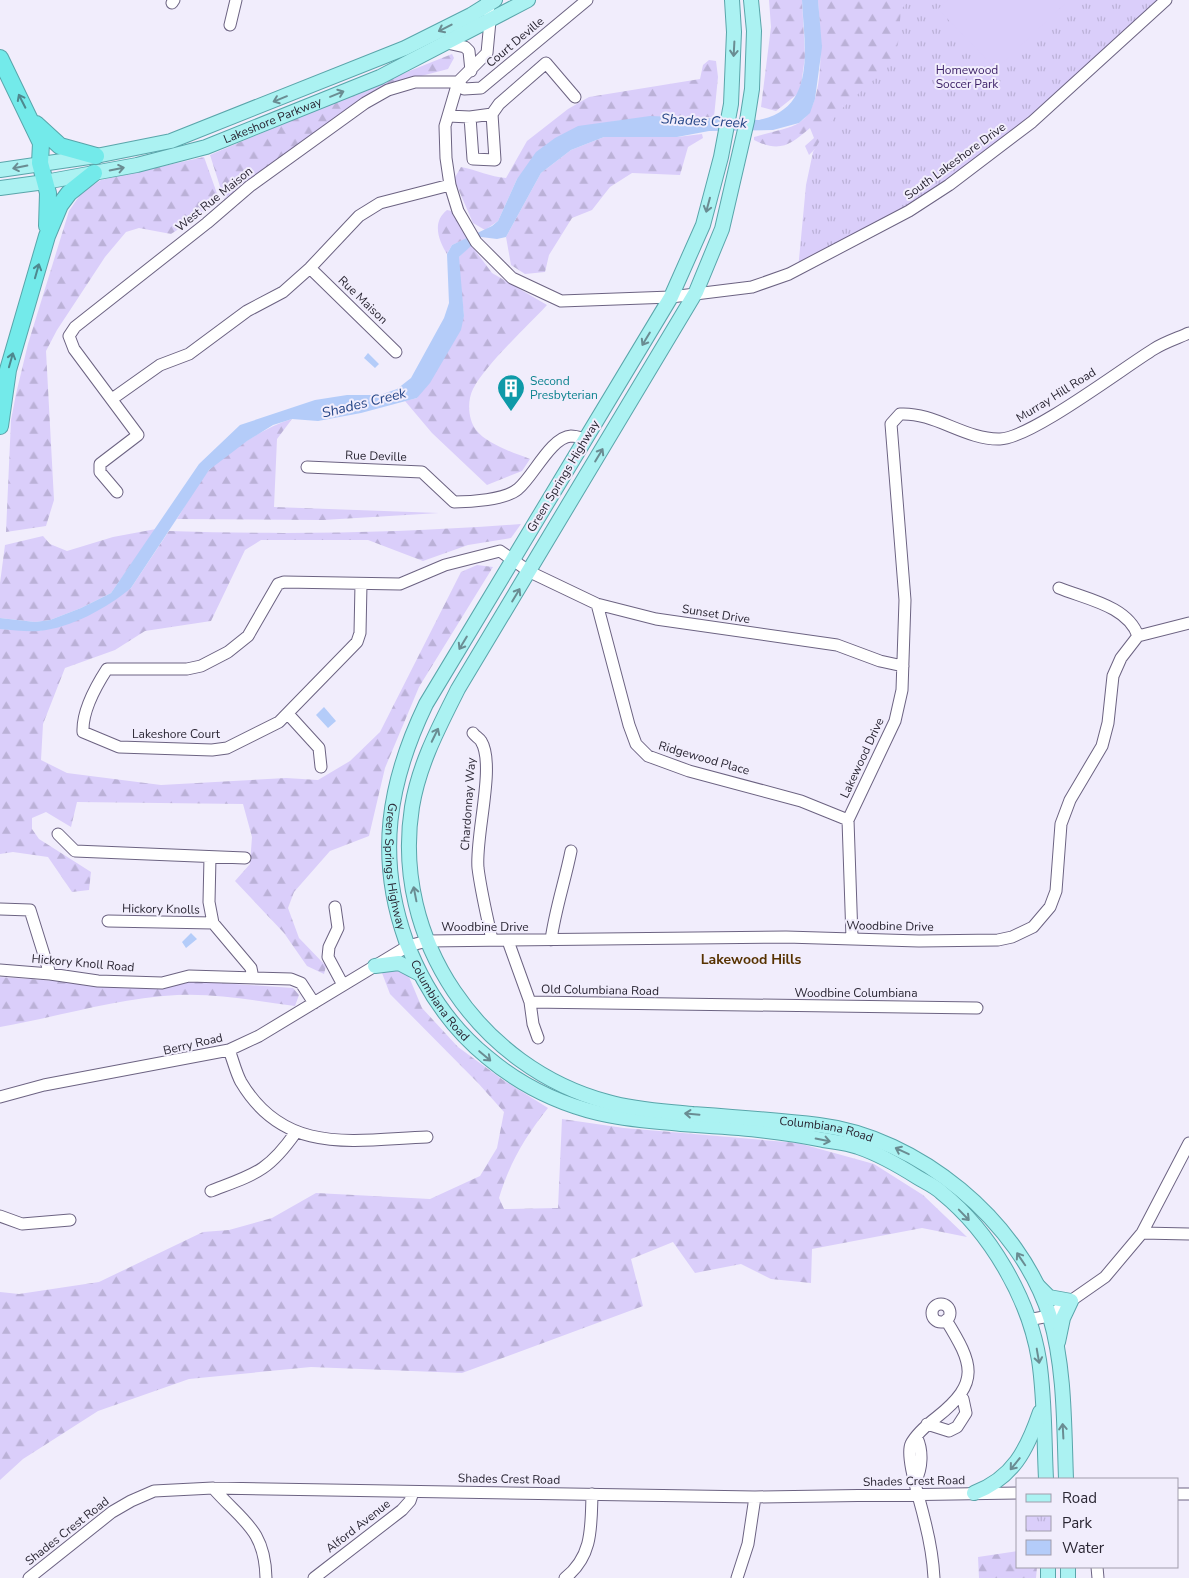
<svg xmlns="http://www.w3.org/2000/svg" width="1189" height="1578" font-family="'Nunito Sans',sans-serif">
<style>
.forest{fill:url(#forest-firs)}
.park{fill:url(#park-tufts)}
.pitch{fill:#dacefa}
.water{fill:#b4ccf9}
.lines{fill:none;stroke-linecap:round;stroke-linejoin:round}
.minor-casing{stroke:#6c6382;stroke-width:13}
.major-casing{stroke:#59a5aa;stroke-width:16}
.highway-casing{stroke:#59a5aa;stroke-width:18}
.minor{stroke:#fff;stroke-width:11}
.major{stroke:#abf2f2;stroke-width:14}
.highway{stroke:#73eaea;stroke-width:16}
.oneway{stroke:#6a8c92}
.oneway2{stroke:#4e888e}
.labels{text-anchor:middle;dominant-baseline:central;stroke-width:4;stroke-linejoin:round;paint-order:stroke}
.street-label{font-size:12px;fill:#2a2633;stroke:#f1edfc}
.park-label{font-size:12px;fill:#3e2368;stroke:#f1edfc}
.culture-label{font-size:12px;fill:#0d838f;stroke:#f1edfc;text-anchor:start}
.water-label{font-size:14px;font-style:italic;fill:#264687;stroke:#f1edfc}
.neighbourhood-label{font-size:14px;font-weight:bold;fill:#573200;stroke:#f1edfc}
</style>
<defs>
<pattern id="forest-firs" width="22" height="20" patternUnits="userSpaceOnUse" patternTransform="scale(1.25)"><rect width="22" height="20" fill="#dacefa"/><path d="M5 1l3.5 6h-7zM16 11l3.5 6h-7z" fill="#bbb1d7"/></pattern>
<pattern id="park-tufts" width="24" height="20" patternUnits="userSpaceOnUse" patternTransform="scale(1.25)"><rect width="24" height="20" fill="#dacefa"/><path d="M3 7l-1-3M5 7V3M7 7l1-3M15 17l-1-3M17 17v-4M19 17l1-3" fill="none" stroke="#bbb1d7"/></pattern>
</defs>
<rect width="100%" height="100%" fill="#f1edfc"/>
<path class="forest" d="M769,0H802L805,57L800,92L776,111L761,107L771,27Z
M818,0H933L920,44L809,155L805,146L814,138L810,128C790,145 780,153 754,140V137C766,133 789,129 799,123C828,105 820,29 818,0Z
M452,54L454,58L448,69L383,86L352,105L224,199L210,155L367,88Z
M709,60L716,61L718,77L714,117L614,121L517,179L498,221L485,230L473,223L454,179L461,167C477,170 490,177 506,178L527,141L568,109L589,97L700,79L703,65Z
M702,134L703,138L688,147L680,175L632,173L610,187L592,210L572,218L549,255L545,272L525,274L511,265L506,237L541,173L571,150L604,137H677Z
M204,157L220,202L171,234L139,228L126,232L105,257L57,330L46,351L54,500L46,526L6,532L11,420L16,394L28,344L69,211L82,192L101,180Z
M447,210L456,212L468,238L452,245L447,254C438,239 432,222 447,210Z
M471,245L492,273L547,305C526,328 487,363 473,389C467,401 468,419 476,430C487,444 514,453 530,459L522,471L487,485L432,433L405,401L417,398L464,316L458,262L459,257Z
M292,419L277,439L274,507L439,513L323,520L177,519C187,503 197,483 209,470C229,450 265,427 292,419Z
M521,524L511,538L468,545L423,561L368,540H261L245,550L211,621L145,631L115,650L65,668L43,724L41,760L67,773L161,785L286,778L318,780L350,761L380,732L461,572L477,565L493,567L419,687L385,768L369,836L330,851L294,892L288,908L299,938L326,966L324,974L307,966L284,933L235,881L250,864L252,837L243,804L77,802L71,827L46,812L32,818V829L39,839L91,872L89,890L72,892L48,857L13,852L0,854V629L40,631L131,588L169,531C287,535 404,533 521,524Z
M156,529L111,593L81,608L50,620L35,622L0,618V583L5,545L43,536L50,544L67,551L113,537Z
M391,968L407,972L422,1008L458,1047L503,1080L548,1108C525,1137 510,1162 499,1198L504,1209L558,1208L562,1119L624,1128L798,1143L874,1164L923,1195L967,1237L922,1228L812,1249L811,1283L771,1279L741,1264L695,1273L673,1242L631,1259L643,1306L462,1373L311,1367L189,1379L98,1411L23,1459L0,1480V1292L19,1294L99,1282L203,1232L229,1230L272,1218L316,1193L430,1199L480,1176L497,1148L504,1112L478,1083L390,994L382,973Z
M0,977L143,987L192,981L293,988L299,995L295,1006C256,1001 216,993 177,995C117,998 58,1017 0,1027Z
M1018,1551V1567H1037L1036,1578H979L978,1557Z"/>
<path class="park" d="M910,0H1166L958,178L798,270L806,185L813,152L837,113L891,64L898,44L901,9Z"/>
<path class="pitch" d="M948,0H1069L996,69L938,9Z"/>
<path class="water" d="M802,0H818L822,47L815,99L810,113L799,123L773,130L709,131L677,137H604L571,150L541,173L506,237L497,239L481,237L459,257L464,316L461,330L430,383L417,398L361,413L318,421L292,419L273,425L247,441L209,470L131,588C107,608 71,628 39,631C27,632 13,630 0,629V618L35,622L50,620L81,608L111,593L199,464L240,425L315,400L347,395H380L397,389L411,378L444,318L449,303L447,254L452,245L492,226L498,221L517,179L536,152L555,138L578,126L650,116L759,120C818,108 804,46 802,0Z
M368,353L379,364L375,368L364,358Z
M324,707L336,721L328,728L316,715Z
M191,933L197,939L186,948L182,942Z"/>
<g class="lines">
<g class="minor-casing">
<path id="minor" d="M487,0L490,21L487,53L458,82L445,126L446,158L450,185L458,211L476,242L512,278L561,301L671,297L752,287L789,274L909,211L949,185L1032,122L1166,0
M172,3L174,0
M230,25L236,0
M447,43L465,47L469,51L471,71
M458,82L464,89L481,88L587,0
M448,116L470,117L492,114L499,104L546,63L575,97
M470,117L473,159L495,160L492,114
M310,268L396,352
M112,399L160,365L189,354L247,311L283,292L310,268L359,216L380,203L450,185
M307,467L422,472L454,502C470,502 505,500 518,489C533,477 551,437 571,436C576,436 582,438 586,439
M117,492L100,472V464L138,435L74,349L69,336L75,327L207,223L250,186L365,103L388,90L415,82H458
M361,584L360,633L357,642L279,722L227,748L212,750L119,747L83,732C82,711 96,686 107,669H187L201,666L228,652L248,636L278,584L284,582L400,584L445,565L500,551L530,572L597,604L656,619L837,645L880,661L903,666
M1059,588C1086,599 1128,606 1138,636
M597,604L629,725L636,744L648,756L689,771L801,801L848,820
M1138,636L1189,623
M288,714L319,748L321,767
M473,733C475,736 479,738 481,741C496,765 475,836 478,868C481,892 487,916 492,940
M58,834L75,851L245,858
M210,857L209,902L213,923
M335,907L338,928L329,947L328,957L343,985
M0,909L30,910L50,974
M108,921L213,923L251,968L253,978
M852,938L848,820L895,721L902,690L905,600L891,424L900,414C935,412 965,440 1000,439C1031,438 1123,368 1154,349C1165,342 1178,338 1189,333
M551,940C555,910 565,881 571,851
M508,941L530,1002L533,1024L538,1038
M0,970L50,974L98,981L162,983L189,976L291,979L301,983L314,1003
M530,1002L977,1008
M229,1050C233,1060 236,1073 241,1082C285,1156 354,1140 427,1137
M0,1097L44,1085L229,1050L259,1036L408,946L427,941L786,937L919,941L998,940L1012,937L1033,927L1050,907L1056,891L1061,824L1070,800L1102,746L1108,723L1113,676L1121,658L1138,636
M211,1191C255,1174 268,1172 296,1132
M0,1216L22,1224L70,1220
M1142,1233L1189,1234
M932 1313a9 9 0 1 1 18 0a9 9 0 1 1-18 0Z
M1028,1320L1049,1316L1105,1277L1142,1233L1189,1143
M927,1424L949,1431L957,1427L966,1413L963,1399L960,1396
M916,1480C922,1468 923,1451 917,1438
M213,1488C242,1521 265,1529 266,1578
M1178,1494H1189
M1097,1567L1098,1578
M29,1578L112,1512L131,1501L154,1491L213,1488L755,1497L1018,1493
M314,1578L402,1510L410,1501L413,1492
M565,1578C593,1556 591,1527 592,1494
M737,1578L748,1544L755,1497
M934,1578C933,1558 929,1537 924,1518C921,1503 905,1457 911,1444C916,1434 928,1424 937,1417C981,1382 973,1364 946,1320"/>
</g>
<g class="major-casing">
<g id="major">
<path id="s1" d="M732,0L734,32L731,104L721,157L703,225L671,297L426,704C388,783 376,857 406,941C423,986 449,1026 487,1057C519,1084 557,1103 598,1113C625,1120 653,1121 681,1124C729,1127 776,1130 823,1140C835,1142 847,1143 858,1147C879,1154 898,1165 917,1177C925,1182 935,1186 942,1193C990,1232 1029,1298 1039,1360C1045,1399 1044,1440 1046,1479"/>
<path id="s2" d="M751,0L754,31L752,89L747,121L722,229L696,292L458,689C439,727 419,764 412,807C391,939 480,1068 608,1102C636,1110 664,1111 692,1114C734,1117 777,1120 819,1125C918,1137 1020,1221 1050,1317C1065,1368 1064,1426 1066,1479"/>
<path d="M0,170L96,156L171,141L405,48L471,15L495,0"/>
<path id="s3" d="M0,188L45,182L137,165L206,147L380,77L528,0"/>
<path d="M375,966L399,963L420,974"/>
<path d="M1038,1286L1049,1297L1071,1301L1063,1318L1058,1342"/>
<path d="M974,1493C1013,1478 1027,1450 1040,1412"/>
<path d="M1048,1567V1578"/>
<path d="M1068,1567V1578"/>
</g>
</g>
<g class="highway-casing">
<path id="highway" d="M0,58L41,143L40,163L48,193L47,226
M36,124L60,146L96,156
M0,426L8,370L47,236L60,205L69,193L94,173"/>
</g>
<use href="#minor" class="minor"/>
<use href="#major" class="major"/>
<use href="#highway" class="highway"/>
</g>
<defs><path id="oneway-shaft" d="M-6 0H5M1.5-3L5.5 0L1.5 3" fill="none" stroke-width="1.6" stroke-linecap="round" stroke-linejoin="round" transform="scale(1.25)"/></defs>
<g class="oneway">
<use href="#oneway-shaft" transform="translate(445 28) rotate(153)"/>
<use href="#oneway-shaft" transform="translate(734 49) rotate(93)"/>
<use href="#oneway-shaft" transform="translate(337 94) rotate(-22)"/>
<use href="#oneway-shaft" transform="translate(280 99) rotate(158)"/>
<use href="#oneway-shaft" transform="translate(20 167) rotate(169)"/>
<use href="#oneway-shaft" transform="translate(117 169) rotate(-11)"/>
<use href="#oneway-shaft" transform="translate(708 205) rotate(105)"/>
<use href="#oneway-shaft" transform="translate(646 339) rotate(121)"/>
<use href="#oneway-shaft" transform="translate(599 455) rotate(-59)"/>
<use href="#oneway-shaft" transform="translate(516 595) rotate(-59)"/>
<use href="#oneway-shaft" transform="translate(463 643) rotate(121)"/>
<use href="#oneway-shaft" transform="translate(435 735) rotate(-64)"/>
<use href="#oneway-shaft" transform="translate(415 894) rotate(-101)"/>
<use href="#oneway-shaft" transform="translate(485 1056) rotate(40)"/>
<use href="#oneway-shaft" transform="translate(692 1114) rotate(-175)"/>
<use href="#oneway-shaft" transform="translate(823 1140) rotate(11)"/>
<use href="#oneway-shaft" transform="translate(902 1151) rotate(-155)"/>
<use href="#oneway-shaft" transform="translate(964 1215) rotate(46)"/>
<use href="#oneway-shaft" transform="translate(1021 1259) rotate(-124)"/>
<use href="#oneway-shaft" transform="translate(1038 1356) rotate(80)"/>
<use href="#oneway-shaft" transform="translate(1063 1431) rotate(-93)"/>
<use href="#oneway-shaft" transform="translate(1015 1464) rotate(129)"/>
</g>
<g class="oneway2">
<use href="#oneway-shaft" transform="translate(22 101) rotate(-117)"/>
<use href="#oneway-shaft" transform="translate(37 271) rotate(-74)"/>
<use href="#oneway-shaft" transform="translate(11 360) rotate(-74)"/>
</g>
<defs>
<g id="building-pin" transform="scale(1.4375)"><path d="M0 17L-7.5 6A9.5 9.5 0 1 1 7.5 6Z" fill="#0f9aa8" stroke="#f1edfc"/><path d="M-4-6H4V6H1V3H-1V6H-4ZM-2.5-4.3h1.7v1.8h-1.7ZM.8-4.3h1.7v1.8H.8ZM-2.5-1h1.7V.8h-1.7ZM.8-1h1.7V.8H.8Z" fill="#fff"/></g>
</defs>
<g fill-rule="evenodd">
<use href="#building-pin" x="511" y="388"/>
</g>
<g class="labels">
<g class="street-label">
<text transform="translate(515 42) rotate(-40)">Court Deville</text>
<text stroke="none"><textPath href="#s3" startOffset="282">Lakeshore Parkway</textPath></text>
<text transform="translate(955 161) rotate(-36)">South Lakeshore Drive</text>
<text transform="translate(214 199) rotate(-39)">West Rue Maison</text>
<text transform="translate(363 300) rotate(44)">Rue Maison</text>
<text transform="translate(1056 395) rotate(-32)">Murray Hill Road</text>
<text transform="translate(376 456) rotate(2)">Rue Deville</text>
<text transform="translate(563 476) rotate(-59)">Green Springs Highway</text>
<text transform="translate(716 614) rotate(9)">Sunset Drive</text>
<text x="176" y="734">Lakeshore Court</text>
<text transform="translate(704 758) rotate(16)">Ridgewood Place</text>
<text transform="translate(862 758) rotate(-65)">Lakewood Drive</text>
<text transform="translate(468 804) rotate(-86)">Chardonnay Way</text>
<text stroke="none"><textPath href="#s1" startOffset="951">Green Springs Highway</textPath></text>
<text transform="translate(161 909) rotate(1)">Hickory Knolls</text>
<text transform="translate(890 926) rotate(1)">Woodbine Drive</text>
<text x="485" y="927">Woodbine Drive</text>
<text transform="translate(83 963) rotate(5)">Hickory Knoll Road</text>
<text transform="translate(600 990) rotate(1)">Old Columbiana Road</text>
<text x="856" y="993">Woodbine Columbiana</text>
<text stroke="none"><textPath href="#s1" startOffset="1096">Columbiana Road</textPath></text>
<text transform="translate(193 1044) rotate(-13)">Berry Road</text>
<text stroke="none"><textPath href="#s2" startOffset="1498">Columbiana Road</textPath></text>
<text transform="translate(509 1479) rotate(1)">Shades Crest Road</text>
<text transform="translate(914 1481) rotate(-1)">Shades Crest Road</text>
<text transform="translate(358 1526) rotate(-38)">Alford Avenue</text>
<text transform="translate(67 1531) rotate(-38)">Shades Crest Road</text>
</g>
<g class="park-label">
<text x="967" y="70">Homewood<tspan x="967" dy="14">Soccer Park</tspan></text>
</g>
<g class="culture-label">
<text x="530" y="381">Second<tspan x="530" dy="14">Presbyterian</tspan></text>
</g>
<g class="water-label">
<text transform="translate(704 121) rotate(3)">Shades Creek</text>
<text transform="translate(364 403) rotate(-14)">Shades Creek</text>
</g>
<g class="neighbourhood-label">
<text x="751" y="959">Lakewood Hills</text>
</g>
</g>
<rect x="1016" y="1478" width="162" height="90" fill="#f1edfc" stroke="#a19dac"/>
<rect x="1026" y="1494" width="25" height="8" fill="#abf2f2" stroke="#a19dac"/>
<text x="1062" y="1503" font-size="15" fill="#2a2633">Road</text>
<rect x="1026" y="1516" width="25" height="15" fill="url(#park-tufts)" stroke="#a19dac"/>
<text x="1062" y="1528" font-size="15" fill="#2a2633">Park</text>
<rect x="1026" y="1540" width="25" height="15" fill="#b4ccf9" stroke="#a19dac"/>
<text x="1062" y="1553" font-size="15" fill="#2a2633">Water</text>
</svg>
